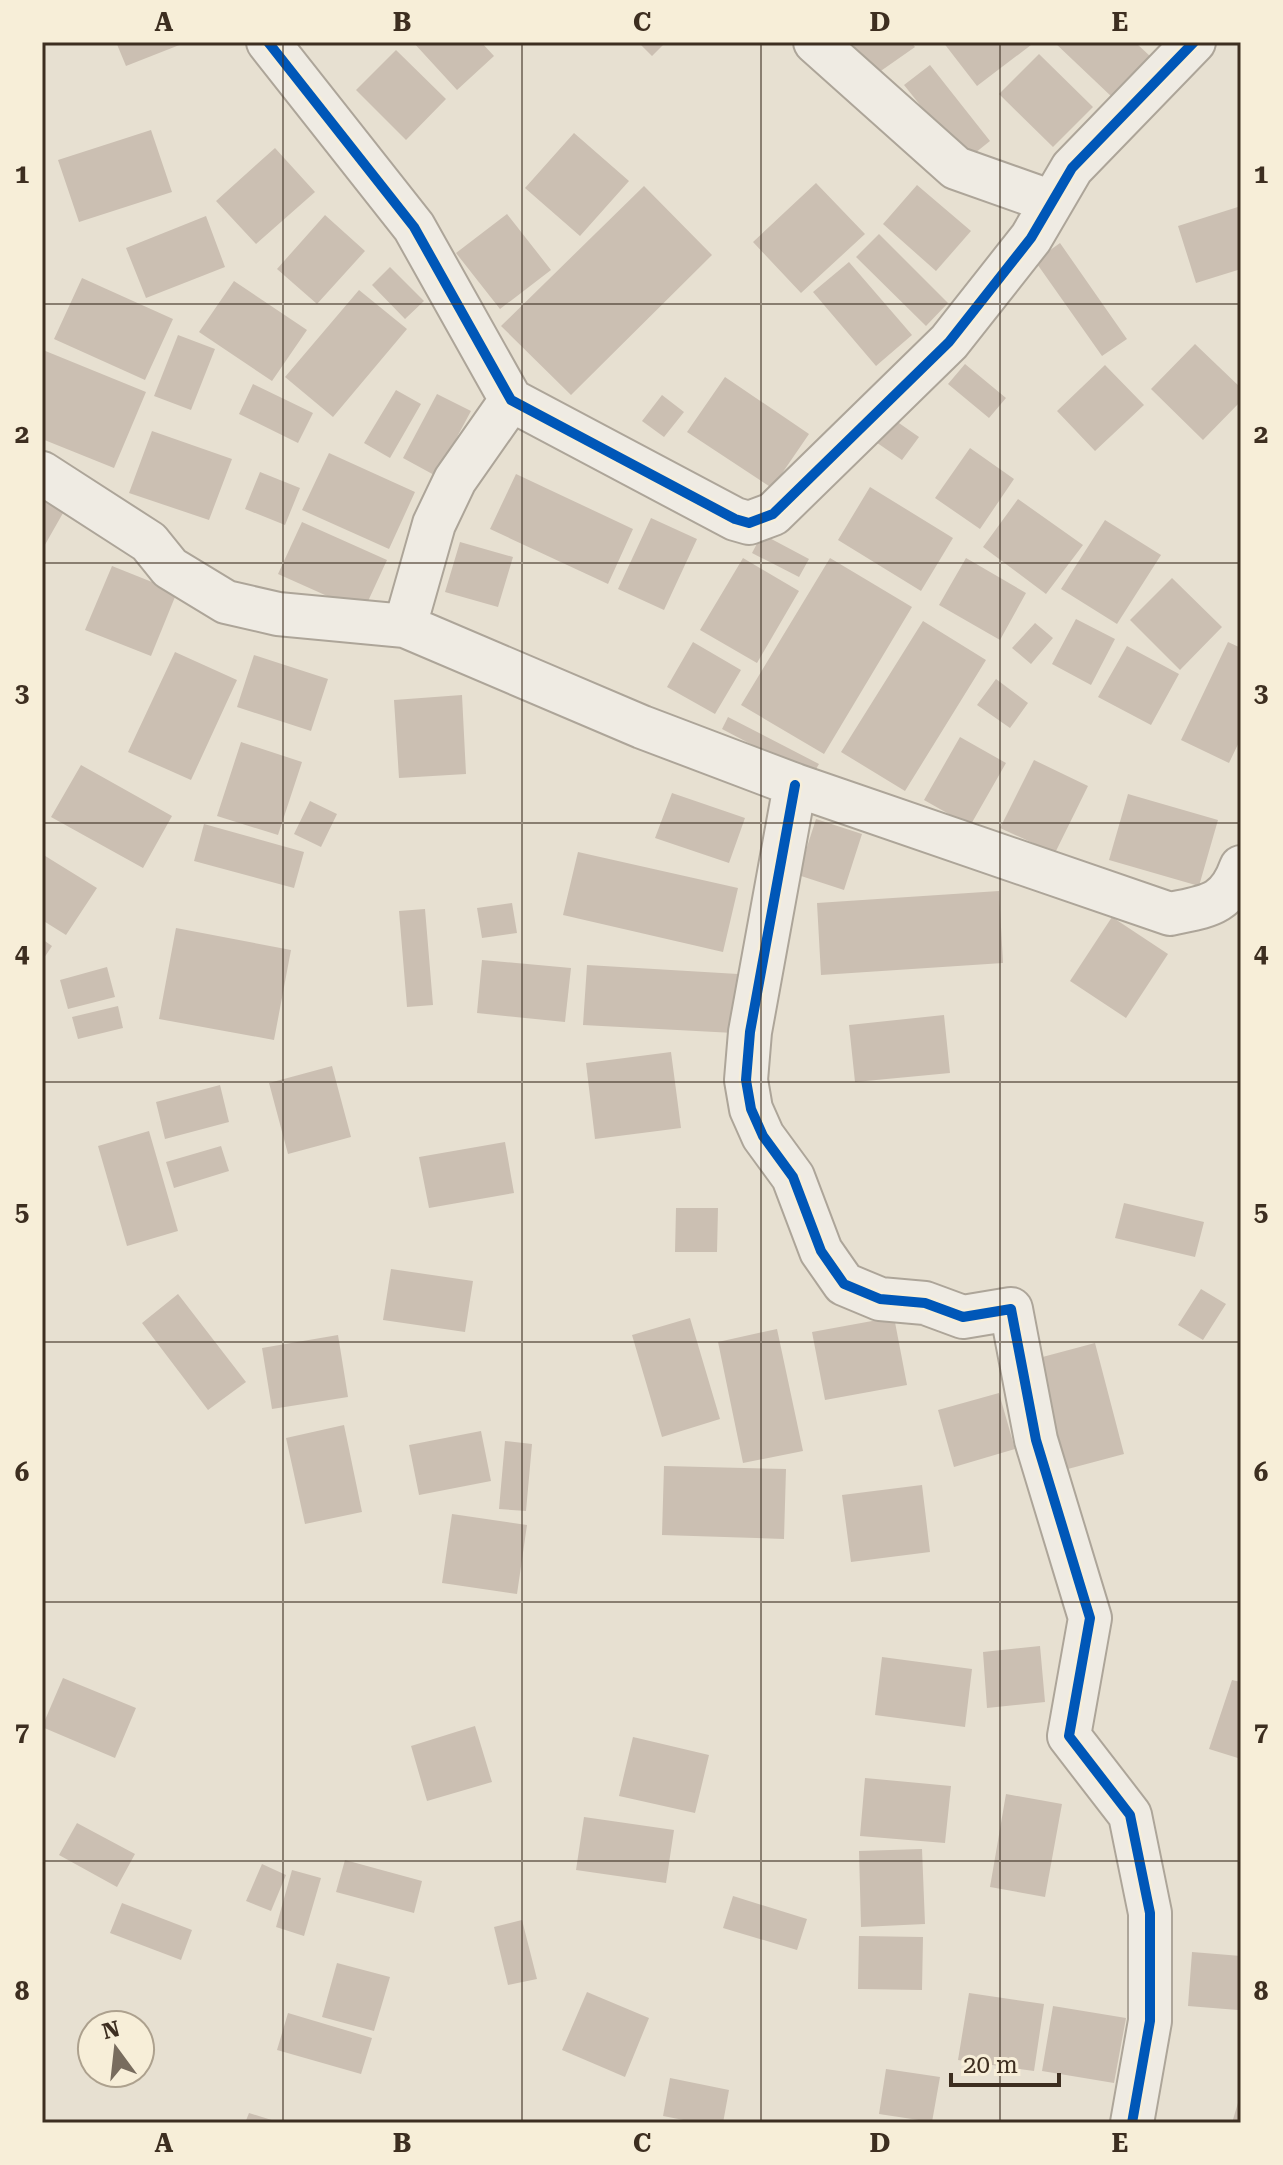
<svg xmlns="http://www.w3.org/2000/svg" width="1283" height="2165" font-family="'Roboto Serif',serif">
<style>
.building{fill:#cbbfb2}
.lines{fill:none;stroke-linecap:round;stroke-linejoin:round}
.minor-casing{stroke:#ada599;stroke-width:46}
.minor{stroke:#efebe3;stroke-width:42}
.cycleway-casing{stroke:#f7eed8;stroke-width:15}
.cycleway{stroke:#0057b8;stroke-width:10}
.grid{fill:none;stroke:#3d2e20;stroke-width:2;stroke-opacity:0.55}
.neatline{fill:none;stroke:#3d2e20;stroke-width:3}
.grid-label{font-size:26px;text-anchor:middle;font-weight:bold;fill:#3d2e20}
</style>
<rect width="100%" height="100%" fill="#e7e0d1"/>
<path class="building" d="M116,42H187L126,66Z
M413,42H481L494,56L457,90Z
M638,42H666L652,56Z
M851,42H911L915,47L875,75Z
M943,42H1029L1031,45L977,86Z
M1054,42H1135L1152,58L1113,98Z
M396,50L446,99L406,140L356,90Z
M1039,54L1093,107L1053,147L999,94Z
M930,65L990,141L965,161L904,85Z
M151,130L172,192L79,222L58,160Z
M574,133L629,181L580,236L525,188Z
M275,148L315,192L256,244L216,201Z
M816,183L865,234L801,293L753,242Z
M917,185L971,231L936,271L883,224Z
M644,186L712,255L571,395L501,326Z
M1241,206V269L1196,283L1178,226Z
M507,214L551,270L500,309L456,253Z
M325,215L365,251L317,304L277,269Z
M206,216L225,267L146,298L126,248Z
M879,234L948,303L926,326L856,257Z
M1060,243L1127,339L1102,356L1035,261Z
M849,262L912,335L876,366L813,292Z
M390,267L424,301L405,319L372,285Z
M82,278L173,319L145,380L54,339Z
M234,281L307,330L272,381L199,332Z
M359,290L407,329L333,417L285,377Z
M178,335L215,349L191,410L154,396Z
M1195,344L1241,388V401L1203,440L1151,389Z
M43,350L146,392L114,468L42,439Z
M965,364L1006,398L989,418L948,384Z
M1105,365L1144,405L1095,451L1057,411Z
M725,377L809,434L772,488L687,432Z
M253,384L313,413L298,443L239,414Z
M396,390L421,404L390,458L364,443Z
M437,394L471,411L436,476L403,458Z
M662,395L684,412L664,437L642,421Z
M886,414L919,437L902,460L870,438Z
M152,431L232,459L209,520L129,493Z
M970,448L1014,479L980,529L935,498Z
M329,453L415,492L389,549L302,510Z
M260,472L300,488L285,525L245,509Z
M516,474L633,529L608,584L490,529Z
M870,487L953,538L921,591L838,540Z
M42,492L67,506L42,550Z
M1018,499L1083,545L1046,594L983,547Z
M651,518L697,539L664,610L618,589Z
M1105,520L1161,555L1117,624L1061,589Z
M302,522L387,560L363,612L278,574Z
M762,534L809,559L799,577L752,553Z
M460,542L513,557L498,607L445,592Z
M743,558L799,591L757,663L700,630Z
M830,558L912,607L824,754L741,705Z
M966,558L1026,593L1000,640L939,605Z
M112,566L177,592L151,656L85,630Z
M1172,578L1222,627L1180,670L1130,620Z
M1076,619L1115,639L1091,685L1052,664Z
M923,621L986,660L905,791L841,752Z
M1035,623L1053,638L1031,664L1012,648Z
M693,642L741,670L715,714L667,687Z
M1228,642L1241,648V738L1229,763L1181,740Z
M1127,646L1179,674L1151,725L1098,697Z
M175,652L237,680L191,780L128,752Z
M254,655L328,679L311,731L237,707Z
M996,679L1028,703L1010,728L977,705Z
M462,695L466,774L399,778L394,700Z
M728,717L819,764L812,776L722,729Z
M960,737L1006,763L970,826L924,800Z
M241,742L302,762L278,835L217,816Z
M1034,760L1088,786L1055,853L1000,828Z
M81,765L172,816L143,868L51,817Z
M672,793L745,818L729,863L655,838Z
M1128,794L1218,820L1199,886L1109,860Z
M310,801L337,814L321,847L294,834Z
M816,819L862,834L844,890L798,875Z
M204,824L304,852L294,888L194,861Z
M578,852L738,888L723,952L563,915Z
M42,854L97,888L66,935L42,920Z
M999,891L1003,963L821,975L817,903Z
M512,903L517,933L482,938L477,908Z
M425,909L433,1005L407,1007L399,911Z
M1112,917L1168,954L1126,1018L1070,981Z
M176,928L291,950L274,1040L159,1019Z
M42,939L52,946L42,961Z
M482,960L571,968L565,1022L477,1013Z
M587,965L738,974L734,1033L583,1025Z
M107,967L115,997L68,1009L60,980Z
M118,1006L123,1028L78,1039L72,1017Z
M944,1015L950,1073L855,1082L849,1025Z
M671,1052L681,1128L595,1139L586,1063Z
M332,1066L351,1137L288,1154L269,1083Z
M220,1085L229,1122L165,1139L156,1102Z
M149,1131L178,1231L127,1246L98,1146Z
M505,1142L514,1193L429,1208L419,1157Z
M221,1146L229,1171L174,1188L166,1162Z
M1124,1203L1204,1222L1195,1257L1115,1238Z
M676,1208H718L717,1252H675Z
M391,1269L473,1281L465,1332L383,1320Z
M1201,1289L1226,1304L1203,1340L1178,1325Z
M178,1294L246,1382L208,1410L142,1323Z
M894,1317L907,1385L825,1400L812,1332Z
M690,1318L720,1419L662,1437L632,1335Z
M777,1329L803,1451L743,1463L718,1342Z
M338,1335L348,1397L272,1409L262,1348Z
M1095,1343L1124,1454L1064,1470L1035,1359Z
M999,1393L1015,1449L954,1467L938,1410Z
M344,1425L362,1512L305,1524L286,1438Z
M481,1431L491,1481L419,1495L409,1445Z
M505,1441L532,1444L526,1511L499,1509Z
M664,1466L786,1469L784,1539L662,1535Z
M922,1485L930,1552L851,1562L842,1495Z
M452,1514L527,1525L517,1594L442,1583Z
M1040,1646L1045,1702L987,1708L983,1652Z
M882,1657L972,1669L965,1727L875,1715Z
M63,1678L136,1708L115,1758L42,1727Z
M1232,1680L1241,1682V1759L1209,1749Z
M475,1726L492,1782L427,1801L411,1746Z
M633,1737L709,1755L695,1813L619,1796Z
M865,1778L951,1786L945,1843L860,1836Z
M1006,1794L1062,1804L1045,1897L990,1887Z
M584,1817L674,1830L666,1883L576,1870Z
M77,1823L135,1854L117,1887L59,1855Z
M922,1849L925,1924L861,1927L859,1851Z
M345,1860L422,1881L414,1913L336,1892Z
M262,1864L286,1875L271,1911L246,1901Z
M292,1870L321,1878L304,1936L276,1927Z
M733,1896L807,1919L797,1950L723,1928Z
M122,1903L192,1930L181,1960L110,1933Z
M522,1920L537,1979L508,1985L494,1927Z
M859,1936L923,1937L922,1990L858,1989Z
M1192,1952L1241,1956L1238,2010L1188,2006Z
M337,1963L390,1977L374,2031L322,2017Z
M587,1992L649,2018L625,2077L562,2050Z
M969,1993L1044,2004L1034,2071L958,2060Z
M1053,2006L1126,2018L1114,2083L1042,2071Z
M288,2013L372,2038L361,2074L277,2050Z
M886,2069L940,2077L932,2122L879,2114Z
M670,2078L729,2090L723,2123H699L663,2116Z
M1240,2096L1241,2123H1232Z
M249,2113L278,2122V2123H245Z"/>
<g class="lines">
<g class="minor-casing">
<path id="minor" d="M268,42L414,227L511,400L735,519L749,523L773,514L949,342L1031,238L1072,168L1194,42
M815,42L956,168L1052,202
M42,473L149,542L170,568L226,602L278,614L405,626L642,727L795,785L1170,914C1207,906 1227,906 1241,867
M405,626L434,524L455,480L511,400
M795,785L750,1032L746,1080L751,1109L763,1136L793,1177L821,1251L844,1284L880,1299L925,1303L963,1317L1011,1309L1036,1440L1090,1618L1069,1736L1130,1815L1150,1913V2021L1132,2123"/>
</g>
<use href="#minor" class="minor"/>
<g class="cycleway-casing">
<path id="cycleway" d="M268,42L414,227L511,400L735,519L749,523L773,514L949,342L1031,238L1072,168L1194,42
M795,785L750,1032L746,1080L751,1109L763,1136L793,1177L821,1251L844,1284L880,1299L925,1303L963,1317L1011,1309L1036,1440L1090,1618L1069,1736L1130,1815L1150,1913V2021L1132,2123"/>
</g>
<use href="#cycleway" class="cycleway"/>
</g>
<path class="grid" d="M283,42V2123M522,42V2123M761,42V2123M1000,42V2123M42,304H1241M42,563H1241M42,823H1241M42,1082H1241M42,1342H1241M42,1602H1241M42,1861H1241"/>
<rect width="1283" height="2165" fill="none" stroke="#f7eed8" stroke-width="88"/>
<g transform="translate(116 2049) rotate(345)"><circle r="38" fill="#f7eed8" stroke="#ada18e" stroke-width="2"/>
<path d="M0-6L14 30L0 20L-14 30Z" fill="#786c5e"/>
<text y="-12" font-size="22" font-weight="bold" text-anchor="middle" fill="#3d2e20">N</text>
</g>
<path d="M951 2073v12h108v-12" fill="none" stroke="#3d2e20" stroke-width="4"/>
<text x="963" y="2073" font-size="24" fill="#3d2e20" stroke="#f7eed8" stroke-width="6" paint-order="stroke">20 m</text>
<rect x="44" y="44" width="1195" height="2077" class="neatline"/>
<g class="grid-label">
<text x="164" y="31">A</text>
<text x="402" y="31">B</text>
<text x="642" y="31">C</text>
<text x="880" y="31">D</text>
<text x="1120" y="31">E</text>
<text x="22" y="183">1</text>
<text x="1261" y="183">1</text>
<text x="22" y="443">2</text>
<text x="1261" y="443">2</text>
<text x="22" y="702">3</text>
<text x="1261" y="702">3</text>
<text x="22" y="962">4</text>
<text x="1261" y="962">4</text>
<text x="22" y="1221">5</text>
<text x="1261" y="1221">5</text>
<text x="22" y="1481">6</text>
<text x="1261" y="1481">6</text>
<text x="22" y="1741">7</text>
<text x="1261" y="1741">7</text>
<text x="22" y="2000">8</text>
<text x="1261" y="2000">8</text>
<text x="164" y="2152">A</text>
<text x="402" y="2152">B</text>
<text x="642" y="2152">C</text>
<text x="880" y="2152">D</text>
<text x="1120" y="2152">E</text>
</g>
</svg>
